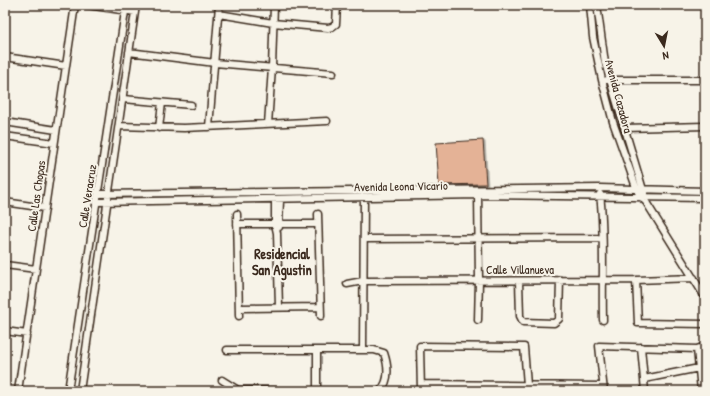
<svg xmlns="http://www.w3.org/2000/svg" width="710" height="396" font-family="'Patrick Hand',sans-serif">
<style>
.building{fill:#e4b296;stroke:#3b2a1e;filter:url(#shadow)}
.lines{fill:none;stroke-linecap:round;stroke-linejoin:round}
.minor-casing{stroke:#3b2a1e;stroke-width:9}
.minor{stroke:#f7f3e8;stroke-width:6}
.labels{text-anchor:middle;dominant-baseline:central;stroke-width:4;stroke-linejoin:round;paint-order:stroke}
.street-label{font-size:12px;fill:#3b2a1e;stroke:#f7f3e8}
.quarter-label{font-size:14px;font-weight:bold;fill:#3b2a1e;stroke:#f7f3e8}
</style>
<defs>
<filter id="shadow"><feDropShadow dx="2" dy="1.5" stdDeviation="0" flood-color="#0004"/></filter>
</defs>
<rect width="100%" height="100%" fill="#f7f3e8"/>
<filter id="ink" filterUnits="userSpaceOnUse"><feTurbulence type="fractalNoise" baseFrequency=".025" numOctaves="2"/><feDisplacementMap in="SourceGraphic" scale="8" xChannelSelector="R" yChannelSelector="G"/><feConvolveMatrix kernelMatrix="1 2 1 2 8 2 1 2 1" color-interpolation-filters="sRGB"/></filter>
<g filter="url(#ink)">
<path class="building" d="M483,140L486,184L439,185L436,143Z"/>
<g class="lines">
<g class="minor-casing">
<path id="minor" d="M87,5L135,12
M590,5L593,37L602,80L613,122L637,190L640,196L646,202L705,297
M597,5L605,63L644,193
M219,14L273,23L328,28L332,27L336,24L337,5
M129,52L215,63L333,73
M5,57L66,66
M607,80H705
M123,99L191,105
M5,122L56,130
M268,124L272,68L274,5
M119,126L184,128L327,121
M209,127L219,5
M159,128L162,103
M625,128L705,126
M5,136L54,143
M478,193L479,281L478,320
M98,194L600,188L705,191
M600,194C605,235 602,278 603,320
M275,200V224L277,233L279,307
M5,202L45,208
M97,202L478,195L705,198
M237,214L239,316
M318,214L321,316
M237,224H318
M279,227L280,200
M364,239L602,238
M5,265L36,269
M636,280L638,323L705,324
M519,281L520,316L523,322L554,323L559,319L560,280
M347,284L363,281L636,280L694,278
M239,308L320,307
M5,331L27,334
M641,347L645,391
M697,349L701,391
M227,350H374L384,353C388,365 390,381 380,391
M317,350V391
M363,350L364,195
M698,357L705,353
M644,379L699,368
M222,380L238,390L286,391
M421,384L603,386
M18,391L75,5
M68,391L126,5
M80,391L136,5
M421,391L420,346L524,347L527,385
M604,391L599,346L697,349L705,346"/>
</g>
<use href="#minor" class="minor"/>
</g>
</g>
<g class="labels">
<g class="street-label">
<text transform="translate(619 96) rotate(75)">Avenida Cazadora</text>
<text transform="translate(401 186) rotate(-1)">Avenida Leona Vicario</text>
<text transform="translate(36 196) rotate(-82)">Calle Las Chopas</text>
<text transform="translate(87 196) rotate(-81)">Calle Veracruz</text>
<text x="520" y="269">Calle Villanueva</text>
</g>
<g class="quarter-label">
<text x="282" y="253">Residencial<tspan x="282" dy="16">San Agustin</tspan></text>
</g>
</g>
<rect width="710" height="396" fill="none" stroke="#f7f3e8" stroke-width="20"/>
<rect x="10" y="10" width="690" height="376" fill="none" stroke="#3b2a1e" stroke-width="1.5" filter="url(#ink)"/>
<g transform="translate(664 46) rotate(170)" stroke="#f7f3e8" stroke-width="3" paint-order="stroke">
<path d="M0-3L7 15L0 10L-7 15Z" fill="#3b2a1e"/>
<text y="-6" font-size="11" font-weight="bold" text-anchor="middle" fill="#3b2a1e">N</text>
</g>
</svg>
